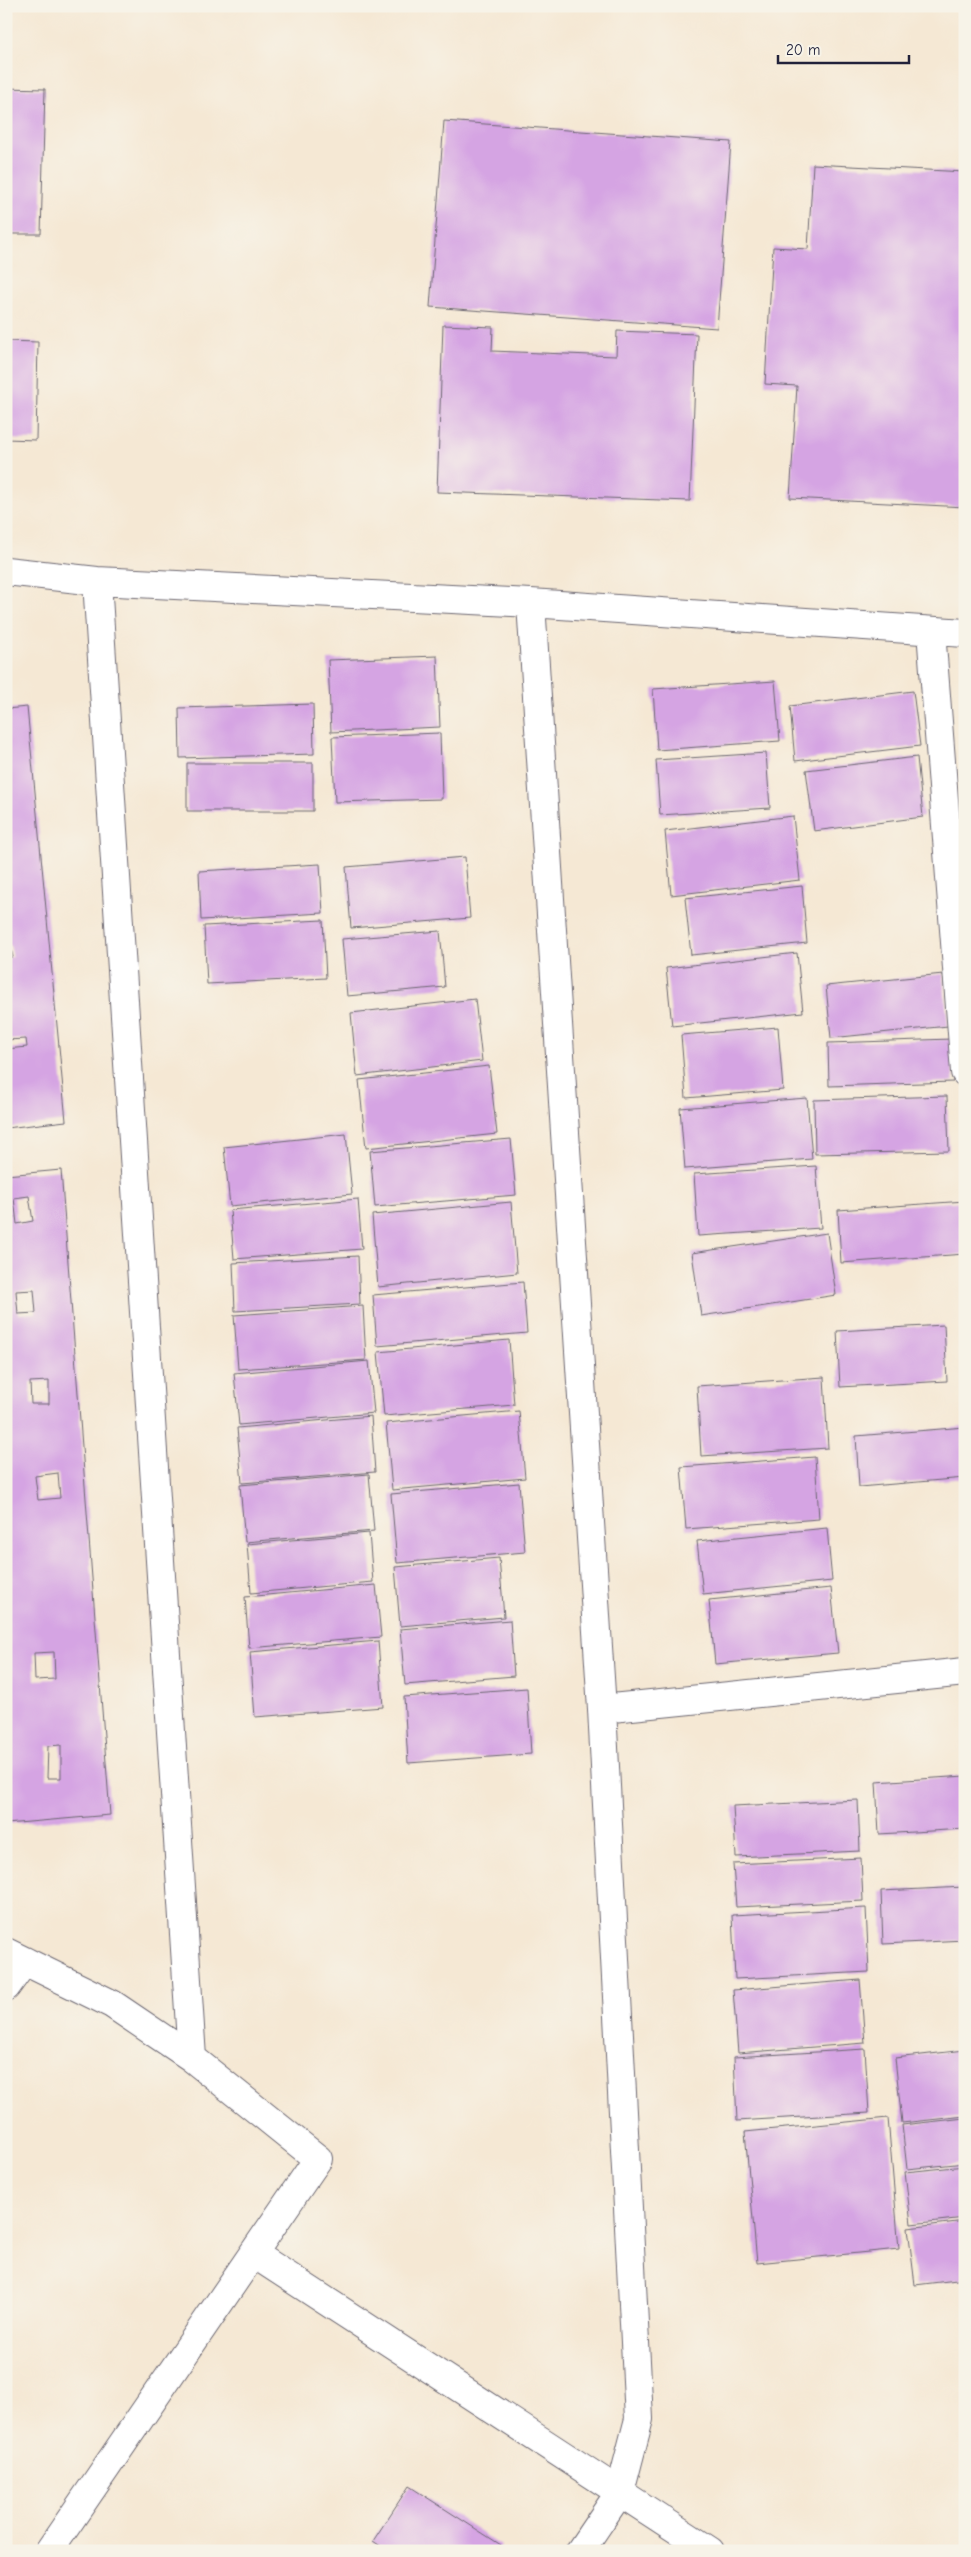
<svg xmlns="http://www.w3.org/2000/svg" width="971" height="2557" font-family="'Comic Neue',sans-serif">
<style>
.building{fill:#d5a4e3;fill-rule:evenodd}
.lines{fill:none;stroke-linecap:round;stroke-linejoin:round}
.street-casing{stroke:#6c6771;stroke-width:30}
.street{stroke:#fff;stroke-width:28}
</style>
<rect width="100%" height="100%" fill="#f7f3e8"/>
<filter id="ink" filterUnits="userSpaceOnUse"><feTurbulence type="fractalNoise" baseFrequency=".02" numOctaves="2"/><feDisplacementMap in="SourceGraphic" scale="10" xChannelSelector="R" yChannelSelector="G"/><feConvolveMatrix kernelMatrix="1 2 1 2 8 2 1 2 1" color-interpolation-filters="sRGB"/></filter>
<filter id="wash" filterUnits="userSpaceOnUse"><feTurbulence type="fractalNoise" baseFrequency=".0096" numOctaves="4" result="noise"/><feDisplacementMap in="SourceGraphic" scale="20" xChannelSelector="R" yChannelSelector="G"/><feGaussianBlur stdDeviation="1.12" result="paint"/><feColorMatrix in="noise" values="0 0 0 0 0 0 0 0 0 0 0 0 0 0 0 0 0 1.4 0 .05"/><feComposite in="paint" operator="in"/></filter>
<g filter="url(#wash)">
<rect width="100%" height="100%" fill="#f5e8d4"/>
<g id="blocks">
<path class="building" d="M6,88L45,89L41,234H6Z
M444,121L731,142L717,328L430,307Z
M813,164L965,172V507L790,498L797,386L765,384L773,247L808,249Z
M443,325L493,327L492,351L616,356L617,331L697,334L690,501L437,492Z
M6,341L38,342L36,440L6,439Z
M437,656L440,727L331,732L328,660Z
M775,681L780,741L657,750L653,689Z
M913,691L920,746L795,761L790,706Z
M313,704L314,754L180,758L179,708Z
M27,707L66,1121L6,1128V1049L27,1047L26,1039L6,1040V958L13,957L10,945L6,946V709Z
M440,733L442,799L335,802L332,737Z
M766,753L770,808L660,815L656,760Z
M917,757L923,817L814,831L806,770Z
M187,763H313V811H187Z
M793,816L800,880L671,895L665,831Z
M465,857L470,918L351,928L346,867Z
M320,864L323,913L201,920L199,871Z
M802,886L807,943L691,955L685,898Z
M323,920L326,978L207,984L204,926Z
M440,931L445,987L347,996L342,939Z
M797,953L803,1012L672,1026L666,968Z
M943,974L948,1026L831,1038L826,986Z
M475,999L482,1061L357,1076L351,1013Z
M778,1027L783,1090L686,1098L681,1035Z
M952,1039L953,1082L829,1086L828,1043Z
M489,1066L497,1134L366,1148L359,1080Z
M947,1096L949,1151L815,1154L814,1100Z
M807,1098L812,1159L685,1169L680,1108Z
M346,1134L352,1194L230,1206L224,1147Z
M511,1139L516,1195L375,1207L370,1151Z
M816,1166L821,1228L698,1236L694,1174Z
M61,1170L110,1815L6,1824V1731H9L6,1695V1175ZM29,1196L33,1221L17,1224L14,1198ZM34,1290L36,1313L18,1314L16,1291ZM49,1381V1404H31L30,1382ZM58,1473L60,1498L38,1500L35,1476ZM54,1652L55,1679L35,1680L34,1653ZM61,1745V1778H47L48,1746Z
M358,1199L362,1249L234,1259L230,1210Z
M965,1201V1254L841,1263L838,1210Z
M511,1202L517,1273L378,1287L372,1215Z
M827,1233L836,1295L701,1316L692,1253Z
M358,1256L360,1304L235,1311L233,1263Z
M523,1282L527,1333L377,1346L373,1295Z
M363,1306L366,1360L238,1369L234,1315Z
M944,1325L947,1381L840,1387L837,1331Z
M509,1340L514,1405L384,1416L378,1352Z
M369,1361L374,1413L239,1425L234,1373Z
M824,1377L828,1448L701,1456L697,1386Z
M519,1411L525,1478L392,1490L386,1423Z
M371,1416L375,1472L242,1483L237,1428Z
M965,1427V1478L859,1487L856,1436Z
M815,1457L819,1519L686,1529L681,1467Z
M369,1474L374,1531L245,1542L240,1485Z
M519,1483L525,1552L397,1563L391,1494Z
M827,1528L832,1581L703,1594L697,1541Z
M369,1533L373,1582L251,1593L247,1544Z
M499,1558L504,1617L400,1626L395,1567Z
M376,1585L381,1637L249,1648L245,1597Z
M831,1588L838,1653L715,1664L709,1600Z
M510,1620L514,1676L405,1685L400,1629Z
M378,1641L383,1707L255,1717L250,1652Z
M527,1688L531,1754L408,1763L404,1697Z
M965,1776V1829L879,1834L876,1782Z
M858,1800L860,1851L736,1857L733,1806Z
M861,1858L863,1901L736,1907L733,1864Z
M965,1887V1940L883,1944L881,1891Z
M866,1908L869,1972L735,1979L732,1915Z
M860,1980L865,2043L738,2053L733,1990Z
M865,2049L869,2113L737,2121L734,2057Z
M965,2050V2116L902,2123L895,2058Z
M888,2118L899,2249L757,2263L745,2132Z
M965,2118V2163L907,2169L902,2125Z
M965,2166V2218L911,2224L905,2172Z
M965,2221V2279L915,2285L908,2228Z
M409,2486L501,2545L497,2551H388L373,2541Z"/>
</g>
</g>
<g filter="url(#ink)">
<use href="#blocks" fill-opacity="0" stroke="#6c6771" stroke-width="1"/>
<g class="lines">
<g class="street-casing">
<path id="street" d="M6,571L97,581L531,603L965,633
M97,581L192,2058
M531,603L602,1709L639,2419L620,2492L580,2551
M931,631L965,1072
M602,1709L965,1672
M6,1952L112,2004L192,2058L318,2159L49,2551
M6,1987L25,1961
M254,2254L710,2551"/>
</g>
<use href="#street" class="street"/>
</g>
</g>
<rect width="971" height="2557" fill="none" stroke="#f7f3e8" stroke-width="25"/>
<path d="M778 55v8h131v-8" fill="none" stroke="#22223b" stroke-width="2.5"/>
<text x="786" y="55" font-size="15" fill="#22223b" stroke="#f7f3e8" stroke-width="4" paint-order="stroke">20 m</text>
</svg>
